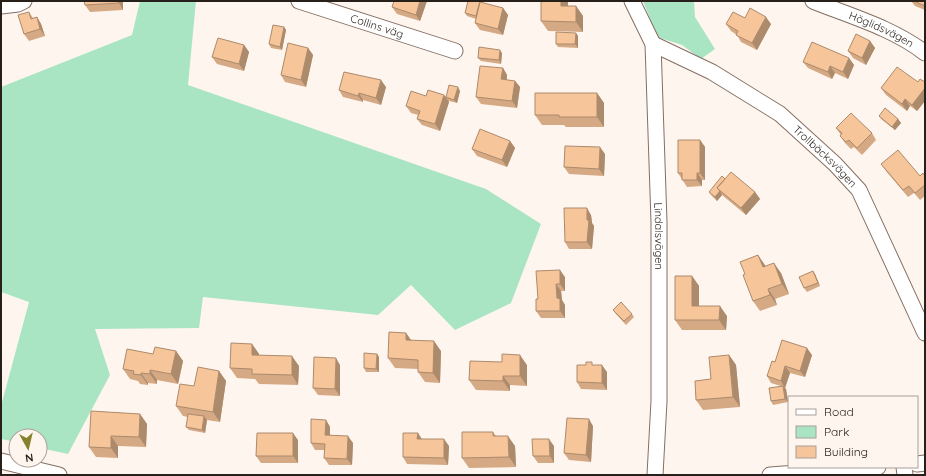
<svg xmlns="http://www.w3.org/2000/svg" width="926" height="476" font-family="Quicksand,sans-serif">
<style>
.green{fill:#a9e5c3}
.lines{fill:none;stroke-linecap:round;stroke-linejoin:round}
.minor-casing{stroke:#846f62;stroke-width:17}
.minor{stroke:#fff;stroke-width:15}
.wall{fill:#d4a984}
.shaded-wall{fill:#ac8a6c}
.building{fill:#f6c59a;stroke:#ac8a6c}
.labels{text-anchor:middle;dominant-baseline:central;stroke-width:4;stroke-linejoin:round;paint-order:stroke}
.street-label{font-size:11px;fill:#271f19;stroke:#fff5ef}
</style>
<rect width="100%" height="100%" fill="#fff5ef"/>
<path class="green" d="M140,1H196L188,85L486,189L541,224L511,303L455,330L411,285L378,315L203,297L199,328L95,329L110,375L68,454L40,448V436H16V442L1,439V406L29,302L1,292V87L132,35Z
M643,1H694L695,17L715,49L701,59L682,45L657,37Z"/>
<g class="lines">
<g class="minor-casing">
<g id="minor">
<path id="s1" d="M299,1L455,51"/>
<path id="s2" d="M632,1L653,44L659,222V401L655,475"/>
<path id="s3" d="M813,1C850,16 893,28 925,53"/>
<path d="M1,6L18,4L24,1"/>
<path id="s4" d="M653,44L712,72L780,114L835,164L859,190L925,333"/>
<path d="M1,461L59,475"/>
<path d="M917,464L925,463"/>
<path d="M904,467L905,475"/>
<path d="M770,475L878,467"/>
</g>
</g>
<use href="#minor" class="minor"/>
</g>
<path class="wall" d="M84,1H123V10L90,12L85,5Z
M427,1L420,21L397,14L392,7Z
M468,1H483V3L503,8L508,15L503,35L480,30L475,23L476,19L467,16L465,13Z
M541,1H568V6H576L583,16V32L548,31L541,21Z
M911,1H925V10L915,6Z
M29,12L33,18L37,17L41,24L45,36L29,41L24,34Z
M745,18L771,24L757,50L741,42L737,35L731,31L726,24Z
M284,27L286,30L282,50L271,48L269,44Z
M576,33L578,36V48L558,47L556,44Z
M870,41L875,48L866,65L853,58L848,51Z
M244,45L249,52L244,71L217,64L212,57Z
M308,48L313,55L306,87L285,82L281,75Z
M502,53L501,64L481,61L478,58Z
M849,58L854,65L848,79L835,73L832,79L808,68L803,62Z
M503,68L507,75V80L515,81L520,87L517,108L481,104L476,97Z
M918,82H925V101L917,111L910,106L907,111L886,95L881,88Z
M386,87L381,105L363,100V102L343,97L339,90Z
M460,91L457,103L449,101V102L440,131L422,125L417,119L418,115L411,113L406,106L426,96L444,95L446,97Z
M597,93L604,103V127H566L564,125H542L535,115Z
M879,116L898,119L901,123L895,130L881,119Z
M836,128L872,133L876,140L862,155L854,147L851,149L845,143L840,136L841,135Z
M700,140L705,147V180H702V186L687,187L678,173Z
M510,141L515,148L507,167L477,156L472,149Z
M605,154L604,176L569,174L564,167Z
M881,164L920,176H925V196L920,200L914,193L908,197L886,171Z
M725,179L755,192L760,199L746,215L722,195L717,201L711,195L709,192Z
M591,215L592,223L594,226L592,249H569L565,242Z
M765,265V266L781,273L789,294L775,299L777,305L760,311L753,301Z
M815,274L820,286L807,292L804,288Z
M692,276L699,286V306L727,316L726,330H682L675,320Z
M565,277V291H561L562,300L565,305V318H541L536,311L538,299Z
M613,310L632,314L634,317L626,325L615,313Z
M406,333L411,340L441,351L440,383L425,382L418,372V369L395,368L388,358Z
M252,344L259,354V355L299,366L298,385L259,384L255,379L237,378L230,368Z
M176,351L183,361L178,384L157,380V384L148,383V385L140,384L138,381L130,379L123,369L153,354Z
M377,354L379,357V372H366L364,368Z
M729,355L736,365L740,407L703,410L696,400L711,379Z
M812,355L805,377L790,373L785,388L784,387L786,389L788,402L773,405L771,401L781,386L771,383L767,376L775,362Z
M340,365V396L318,395L313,388Z
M527,365V386L510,385V391L476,390L469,380Z
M594,365L607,372V390L581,389L577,382Z
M219,371L226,381L220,422L207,420L205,433L189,430L186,427L188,417L183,416L176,406L194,386Z
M140,414L147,424L146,447L118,446V458L96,457L89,447Z
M326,420L330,427V436L353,443L352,465H329L324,458L325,450H315L311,443Z
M593,426L591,462L569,460L564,453Z
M493,432L496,436L515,446L516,467L469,468L462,458Z
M418,433L422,439L449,446L448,465L407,464L403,457Z
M298,440V463H261L256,456Z
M554,446V463H538L533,456Z"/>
<path class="shaded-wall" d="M118,1H123V10L119,3Z
M420,1H427L420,21L416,15Z
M480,1H483L478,19L476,16Z
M561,1H568V16L561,6Z
M576,6L583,16V32L576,22Z
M503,8L508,15L503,35L498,29Z
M37,17L41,24L45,36L40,29Z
M766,17L771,24L757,50L752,43Z
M284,27L286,30L282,50L280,47Z
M576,33L578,36V48L575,44Z
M870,41L875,48L866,65L862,58Z
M244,45L249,52L244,71L239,64Z
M308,48L313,55L306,87L301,80Z
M500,50L502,53L501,64L499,60Z
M849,58L854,65L848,79L843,72Z
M830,66L835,73L832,79L828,72Z
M503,68L507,75L506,86L501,79Z
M381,80L386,87L381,105L376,98Z
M515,81L520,87L517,108L512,101Z
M458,87L460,91L457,103L454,100Z
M925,88V101L917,111L912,105Z
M359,93L363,100V102L358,96Z
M597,93L604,103V127L597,117Z
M444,95L449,102L440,131L435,124Z
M905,99L910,106L907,111L902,104Z
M898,119L901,123L895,130L892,127Z
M700,140L705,147V180L700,173Z
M510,141L515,148L507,167L502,160Z
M600,147L605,154L604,176L599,169Z
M697,173L702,180V186L697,180Z
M720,191L722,195L717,201L715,197Z
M755,192L760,199L746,215L741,208Z
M587,208L591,215L592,223L594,226L592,249L587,242Z
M758,255L765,265L770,277L763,267Z
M774,263L781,273L789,294L782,284Z
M560,270L565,277V291L560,284Z
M813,271L815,274L820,286L818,283Z
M692,276L699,286V316L692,306Z
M556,284L561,291L562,300L565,305V318L560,311L557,298Z
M768,289L775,299L777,305L770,295Z
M720,306L727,316L726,330L719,320Z
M406,333L413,343L406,340Z
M434,341L441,351L440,383L433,373Z
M252,344L259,354V365L252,355Z
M807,348L812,355L805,377L800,371Z
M176,351L183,361L178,384L171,374Z
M377,354L379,357V372L376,369Z
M520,355L527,365V386L520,376Z
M729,355L736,365L740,407L733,397Z
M292,356L299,366L298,385L292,375Z
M336,358L340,365V396L335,389Z
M602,365L607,372V390L602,383Z
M785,366L790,373L785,388L781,381Z
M150,370L157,380V384L150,374Z
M219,371L226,381L220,422L213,412Z
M141,373L148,383V385L141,375Z
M503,376L510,385V391L503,381Z
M783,386L786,389L788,402L785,399Z
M140,414L147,424L146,447L139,437Z
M204,416L207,420L205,433L202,430Z
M589,419L593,426L591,462L586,455Z
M326,420L330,427V442L325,435Z
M293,433L298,440V463L293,456Z
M418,433L422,440L417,439Z
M111,436L118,446V458L111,448Z
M348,436L353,443L352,465L347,459Z
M508,436L515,446L516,467L509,457Z
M444,439L449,446L448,465L444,458Z
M549,439L554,446V463L550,456Z"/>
<path class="building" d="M84,1H118L119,3L85,5Z
M394,1H420L416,15L392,7Z
M468,1H480L476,16L465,13Z
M541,1H561V6H576V22L541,21Z
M914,1H925V6Z
M480,2L503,8L498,29L475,23Z
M750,8L766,17L752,43L736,35L738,31L726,24L733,12L745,18Z
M29,12L31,19L37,17L40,29L24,34L18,15Z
M273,25L284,27L280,47L269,44Z
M556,32L576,33L575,44H556Z
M856,34L870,41L862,58L848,51Z
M218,38L244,45L239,64L212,57Z
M812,42L849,58L843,72L830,66L828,72L803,62Z
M288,43L308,48L301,80L281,75Z
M479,47L500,50L499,60L478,58Z
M480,66L503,68L501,79L515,81L512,101L476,97Z
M897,67L918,82L920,79L925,82V88L912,105L905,99L902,104L881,88Z
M344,72L381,80L376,98L359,93L358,96L339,90Z
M449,85L458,87L454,100L446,97Z
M428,90L444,95L435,124L417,119L420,111L406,106L411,91L426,96Z
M535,93H597V117H559V115H535Z
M885,108L898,119L892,127L879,116Z
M851,113L872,133L857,148L849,140L846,142L840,136L842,133L836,128Z
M480,129L510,141L502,160L472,149Z
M678,140H700V173H697V180H682V173H678Z
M565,146L600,147L599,169L564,167Z
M898,150L920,176L923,173L925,176V185L915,193L909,186L903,190L881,164Z
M731,172L755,192L741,208L717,188Z
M722,176L725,179L717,188L720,191L715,197L709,192Z
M564,208H587V220H589L587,242H565Z
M758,255L763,267L774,263L782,284L768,289L770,295L753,301L743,275L745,274L740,262Z
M560,270V284H556L557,298L560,299V311H536V299H538L536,271Z
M813,271L818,283L804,288L799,277Z
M675,276H692V306H720L719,320H675Z
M621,302L632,314L624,321L613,310Z
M389,332L406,333V340L434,341L433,373L418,372V360L388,358Z
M782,340L807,348L800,371L785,366L781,381L767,376L772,361L775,362Z
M231,343L252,344V355L292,356V375L252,374V369L230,368Z
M155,347L176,351L171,374L150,370V374L141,373V375L133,374L134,371L123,369L127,349L153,354Z
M364,353L377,354L376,369L364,368Z
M502,354L520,355V376H503V381L469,380L470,361L502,362Z
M729,355L733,397L696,400L695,381L711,379L709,357Z
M314,357L336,358L335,389L313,388Z
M586,362H592V365H602V383L577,382V365H586Z
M198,367L219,371L213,412L176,406L180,384L194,386Z
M783,386L785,399L771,401L769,388Z
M91,411L140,414L139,437L111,436V448L89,447Z
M188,414L204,416L202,430L186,427Z
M567,418L589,419L586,455L564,453Z
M311,419L326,420L325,435L348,436L347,459L324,458L325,444L311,443Z
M462,432H493V436H508L509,457L462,458Z
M257,433H293V456H256Z
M403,433H418L417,439H444V458L403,457Z
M532,439H549L550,456H533Z"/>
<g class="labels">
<g class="street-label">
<text stroke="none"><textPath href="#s1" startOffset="82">Collins väg</textPath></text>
<text stroke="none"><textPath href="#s3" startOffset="74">Höglidsvägen</textPath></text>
<text stroke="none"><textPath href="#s4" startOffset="207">Trollbäcksvägen</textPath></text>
<text stroke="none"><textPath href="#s2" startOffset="240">Lindalsvägen</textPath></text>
</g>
</g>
<rect width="926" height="476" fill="none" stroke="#271f19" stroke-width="4"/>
<rect x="788" y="396" width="130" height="72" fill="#fff5ef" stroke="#a99f99"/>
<rect x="796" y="409" width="20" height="6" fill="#ffffff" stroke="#a99f99"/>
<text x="824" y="416" font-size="12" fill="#271f19">Road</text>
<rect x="796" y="426" width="20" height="12" fill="#a9e5c3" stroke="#a99f99"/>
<text x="824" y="436" font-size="12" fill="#271f19">Park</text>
<rect x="796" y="446" width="20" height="12" fill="#f6c59a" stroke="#a99f99"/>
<text x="824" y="456" font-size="12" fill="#271f19">Building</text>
<g transform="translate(28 448) rotate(172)"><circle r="19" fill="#fff5ef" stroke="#a99f99"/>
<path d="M0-3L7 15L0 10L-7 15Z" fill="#86812a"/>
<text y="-6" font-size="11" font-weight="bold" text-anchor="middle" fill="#271f19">N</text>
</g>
</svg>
